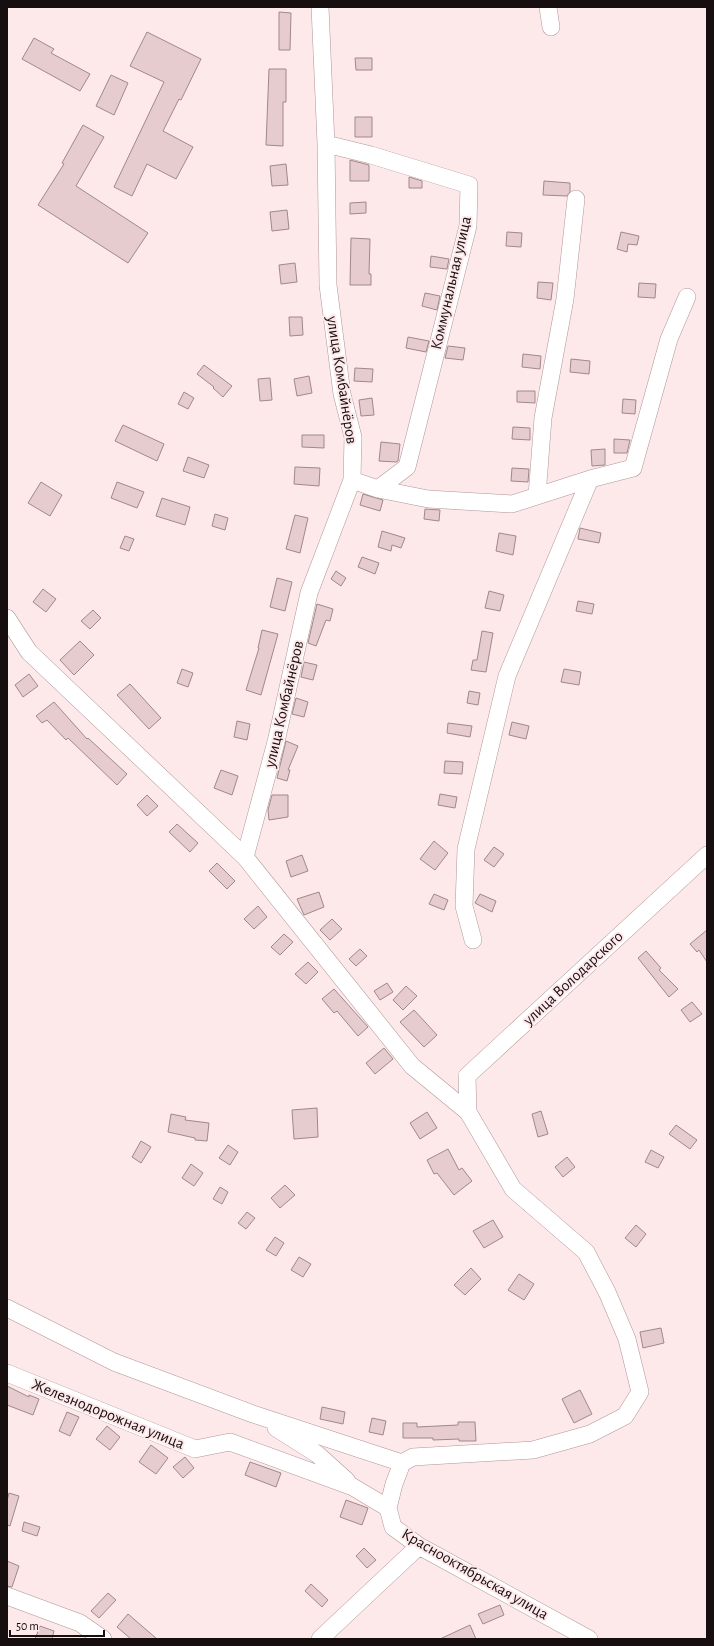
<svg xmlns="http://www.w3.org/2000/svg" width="714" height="1646" font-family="'Alegreya Sans',sans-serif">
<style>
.building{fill:#e6cccf;stroke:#a0888b}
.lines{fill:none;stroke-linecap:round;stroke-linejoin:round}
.minor-casing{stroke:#b0979a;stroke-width:18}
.minor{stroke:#fff;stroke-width:17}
.labels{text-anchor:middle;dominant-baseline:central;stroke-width:4;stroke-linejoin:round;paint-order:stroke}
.street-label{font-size:16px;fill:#160e0f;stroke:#fde8ea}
</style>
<rect width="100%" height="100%" fill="#fde8ea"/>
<path class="building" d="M279,12L291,13L290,50H279Z
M147,32L201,59L181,100L179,99L163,131L193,147L176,179L147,164L132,196L114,187L164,82L130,66Z
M34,38L54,49L51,53L90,74L80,91L22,59Z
M355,58H372V70H356Z
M269,69H286V102H283V146L266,145Z
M111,75L128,83L114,115L96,106Z
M355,117H372V137H355Z
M83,125L104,137L76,186L148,233L128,263L38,205L64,164L62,163Z
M350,160L369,165V181H350Z
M286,164L288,185L272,186L270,166Z
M409,177L422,181V188H409Z
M544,181L570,183V192L567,196L543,195Z
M366,202V213L350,214V203Z
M287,210L289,229L272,231L270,212Z
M507,232L522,233L521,247L506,246Z
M621,232L639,236L637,245L628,244L627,252L617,249Z
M351,238L370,239L369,274H371V285H350Z
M431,256L449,259L447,269L430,267Z
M295,263L297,282L281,284L279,265Z
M538,282L553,283L551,300L537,298Z
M639,283L656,284L655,298L638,297Z
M425,293L440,296L437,310L422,306Z
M289,317H302L303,335L290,336Z
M408,337L429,341L426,352L406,348Z
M448,346L465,348L463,360L445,358Z
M523,354L541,356L540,369L522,367Z
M571,359L590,361L589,374L570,372Z
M204,365L232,386L223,397L213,388L214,387L197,374Z
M355,368L373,369L372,382L354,381Z
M309,376L312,393L297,396L294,379Z
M270,378L272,400L260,401L258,379Z
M517,391H535V403L517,402Z
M184,392L194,398L188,409L178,404Z
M372,398L374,415L361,416L359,400Z
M623,399L636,400L635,414L622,413Z
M123,425L164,444L157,461L115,441Z
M513,427L530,428V440L512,439Z
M302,435H324V448L302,447Z
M614,439L630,440L627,453H614Z
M381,442L400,444L398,461L396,462L379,461Z
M605,449V465L592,466L591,450Z
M188,457L209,465L204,478L183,471Z
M295,467L320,468L319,486L294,484Z
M512,468L529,469L528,482L511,481Z
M41,482L62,495L50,516L28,503Z
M117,482L144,492L137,508L111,498Z
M363,494L383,500L380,511L360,505Z
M162,498L190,507L185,525L156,516Z
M425,509L440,510L439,521L424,519Z
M215,514L228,518L225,530L212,526Z
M295,515L308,518L300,553L286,549Z
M580,528L601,533L599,543L578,539Z
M382,531L405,538L401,548L392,545L391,551L378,547Z
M499,533L516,536L513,555L496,551Z
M125,536L134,539L129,551L120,548Z
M362,557L379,563L375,574L358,567Z
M336,571L346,578L341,586L331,579Z
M277,578L292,582L285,611L270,607Z
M43,589L56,599L46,612L33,602Z
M489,591L504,595L500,611L485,608Z
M578,601L594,604L592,614L576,611Z
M317,604L333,609L330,621L326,620L316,646L308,643Z
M93,610L101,618L90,629L81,621Z
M262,630L278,634L261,695L246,690L259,648H258Z
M482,631L493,633L486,672L471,670L473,660H477Z
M80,641L94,655L74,675L60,660Z
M304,662L317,665L313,680L301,677Z
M182,669L193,673L188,687L177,683Z
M564,669L581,672L579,685L561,682Z
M29,674L38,686L23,697L15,685Z
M130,684L161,718L149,729L117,695Z
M469,691L480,693L478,705L467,703Z
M296,698L308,702L304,717L292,714Z
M54,702L87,739L88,738L127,774L117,785L68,738L66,740L47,720L42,723L36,716Z
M237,721L250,724L247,740L234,737Z
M512,722L529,726L526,739L509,735Z
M448,723L472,726L470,737L447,733Z
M286,741L298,746L288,770H290L287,781L277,778Z
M445,761L463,762L462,774L444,773Z
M221,770L238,776L232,795L214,788Z
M440,794L457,797L455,808L438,805Z
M147,795L158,806L147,816L137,805Z
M272,795H288V817L269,820L268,810Z
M177,824L198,843L190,852L169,832Z
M434,841L448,853L435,870L420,859Z
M494,847L504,854L494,867L484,860Z
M302,855L308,871L291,877L286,861Z
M217,863L235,881L227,889L209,871Z
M319,892L324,907L304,915L297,899Z
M434,894L448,900L444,910L429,904Z
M480,894L496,901L492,912L475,903Z
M258,906L267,917L254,929L244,919Z
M332,919L342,929L330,940L320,930Z
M707,930V962L699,950L697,952L690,944Z
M284,934L293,942L280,955L271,947Z
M360,949L367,956L356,966L349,959Z
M646,951L661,968L659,970L678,989L669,997L638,958Z
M308,962L318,972L306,984L295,974Z
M387,983L393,992L380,1000L374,991Z
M406,986L417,996L403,1010L393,1000Z
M334,989L368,1027L358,1036L337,1011L334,1013L322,999Z
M692,1002L702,1014L690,1022L681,1010Z
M414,1010L437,1035L424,1047L400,1022Z
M384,1048L393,1059L375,1074L366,1063Z
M317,1108L318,1137L294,1139L292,1110Z
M541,1111L548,1134L538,1137L532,1114Z
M427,1112L437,1128L420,1139L410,1123Z
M171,1114L186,1117L185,1120L209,1123L207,1141L195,1140V1138L168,1132Z
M676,1125L697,1140L690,1149L669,1134Z
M141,1141L151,1147L141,1163L132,1157Z
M228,1145L238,1152L230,1165L219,1158Z
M448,1149L459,1170L462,1168L472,1181L454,1195L437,1173L434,1174L427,1160Z
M651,1150L664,1157L658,1168L645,1162Z
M567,1157L575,1167L563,1177L555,1167Z
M191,1164L203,1173L194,1186L182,1178Z
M285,1185L295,1195L280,1208L271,1198Z
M220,1187L228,1192L222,1204L213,1199Z
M247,1212L255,1218L246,1229L238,1223Z
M493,1220L503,1237L484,1248L473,1231Z
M636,1225L646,1234L636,1247L625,1238Z
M275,1237L284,1243L276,1256L266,1250Z
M299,1257L311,1264L303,1277L291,1270Z
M471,1268L481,1279L465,1295L454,1285Z
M519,1274L534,1284L524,1300L508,1290Z
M661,1328L664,1343L643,1348L640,1332Z
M7,1386L29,1397V1395L39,1399L33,1415L7,1405Z
M580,1390L592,1414L574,1423L562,1399Z
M322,1407L345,1412L343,1424L320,1419Z
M67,1412L79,1417L70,1436L59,1431Z
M372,1418L386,1421L383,1435L369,1432Z
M458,1422H475L476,1441H459V1439L433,1440V1438H403V1423H417V1427L458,1425Z
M107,1426L120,1437L110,1450L96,1439Z
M151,1445L168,1458L156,1474L139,1462Z
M185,1457L194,1468L183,1478L173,1467Z
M250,1462L281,1473L276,1487L245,1475Z
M9,1493L19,1496L10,1526L7,1525V1501Z
M346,1500L368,1508L362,1525L340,1517Z
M24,1522L40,1527L37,1536L22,1531Z
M364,1548L376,1560L367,1568L356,1556Z
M7,1561L19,1566L12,1587L7,1586Z
M311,1584L328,1600L322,1607L305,1591Z
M108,1593L116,1600L99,1618L91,1611Z
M500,1605L504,1615L483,1624L478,1614Z
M128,1614L157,1639H131L117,1627Z
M470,1625L476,1639H440Z
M40,1626L54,1631L52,1639H35Z"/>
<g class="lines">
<g class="minor-casing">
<path id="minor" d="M548,7L551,27
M326,144L371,155L469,185L468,226L407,467L378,489
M352,480L378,489L428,499L512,504L590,479L633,468L669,339L687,297
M537,496L543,418L565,299L576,199
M7,618L29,652L245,857L412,1066L468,1112L513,1189L586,1252L607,1292L627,1339L640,1392L625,1416L590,1434L533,1450L413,1457L402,1463L394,1484L388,1508L393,1527L419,1546L589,1639
M245,857L276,742L309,593L352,480L353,437L342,394L328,285L326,144L320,7
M473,940L464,906L466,849L507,676L590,479
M468,1112L467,1076L707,855
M7,1308L114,1362L253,1414L402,1463
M7,1373L195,1449L230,1442L353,1487L388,1508
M276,1428L317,1454L347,1481
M7,1596L80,1623L103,1639
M320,1639L419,1546"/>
</g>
<use href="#minor" class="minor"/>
</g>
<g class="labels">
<g class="street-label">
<text transform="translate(451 283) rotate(-77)">Коммунальная улица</text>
<text transform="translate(342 380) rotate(81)">улица Комбайнёров</text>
<text transform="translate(284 704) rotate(-77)">улица Комбайнёров</text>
<text transform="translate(573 978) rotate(-43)">улица Володарского</text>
<text transform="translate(108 1414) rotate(22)">Железнодорожная улица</text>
<text transform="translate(475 1574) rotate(30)">Краснооктябрьская улица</text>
</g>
</g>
<rect width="714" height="1646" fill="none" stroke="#160e0f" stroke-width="16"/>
<path d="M10 1630v6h94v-6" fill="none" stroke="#160e0f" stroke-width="2"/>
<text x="16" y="1630" font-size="12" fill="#160e0f" stroke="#fde8ea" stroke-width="3" paint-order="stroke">50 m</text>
</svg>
